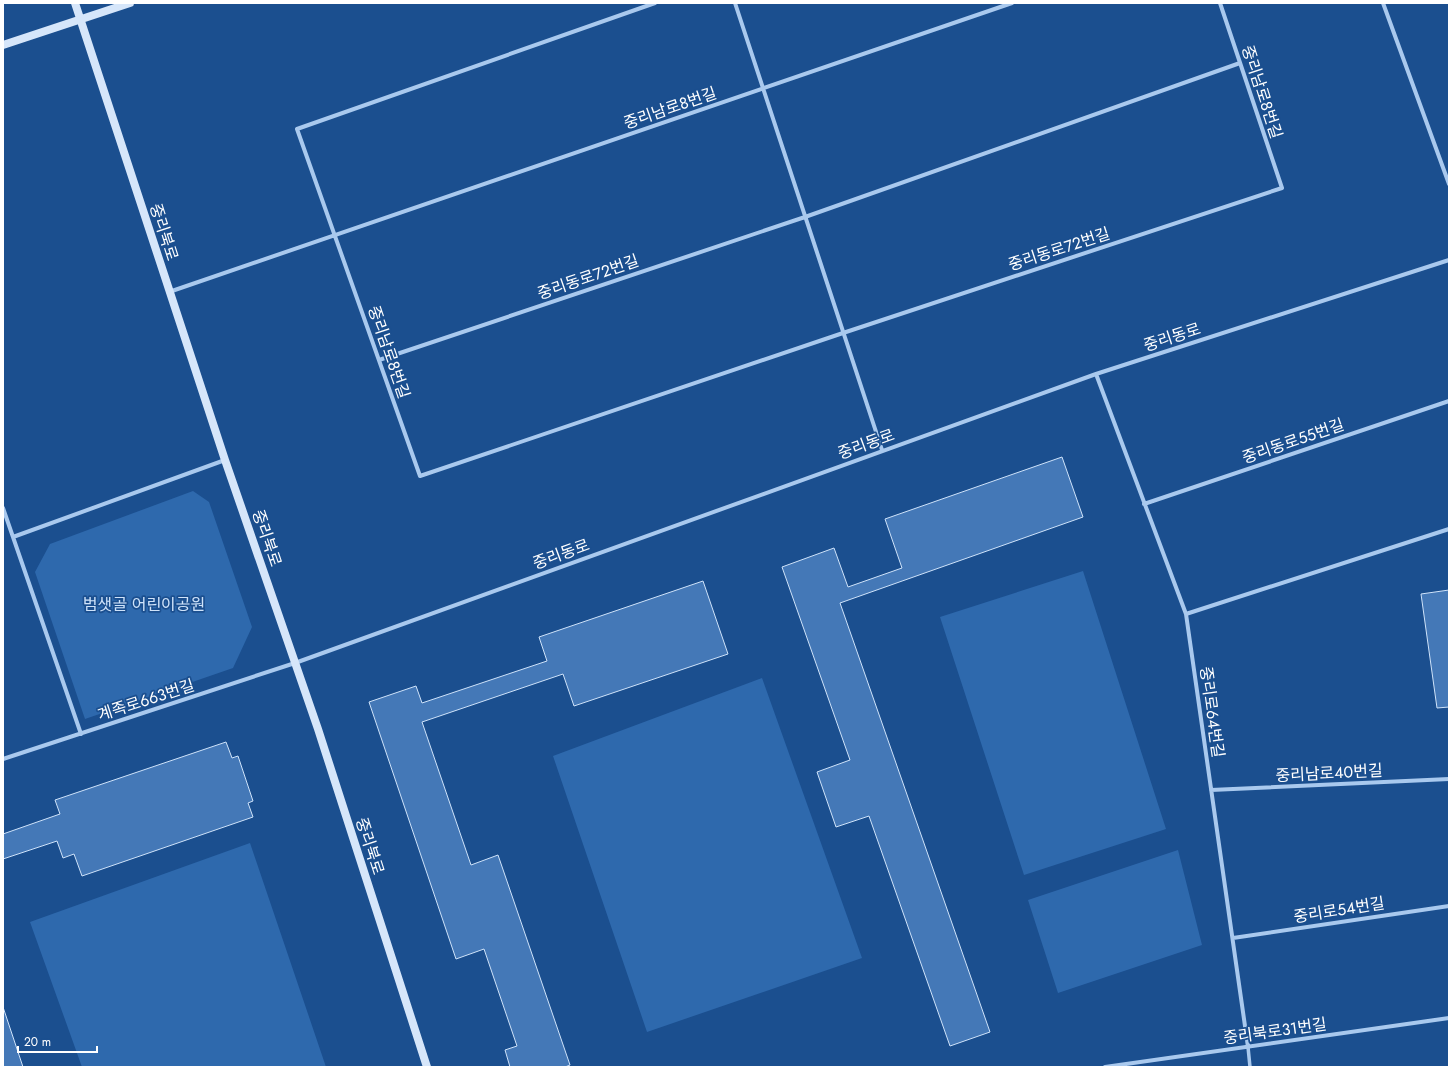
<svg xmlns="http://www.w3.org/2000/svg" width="1452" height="1070" font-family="Jost,'Noto Sans KR',sans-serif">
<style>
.green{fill:#2e69ad}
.building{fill:#4478b7;stroke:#cfe3fa}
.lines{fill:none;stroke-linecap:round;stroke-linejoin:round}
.pedestrian{stroke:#a9c9ee;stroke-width:3.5}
.minor{stroke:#a9c9ee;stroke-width:4}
.secondary{stroke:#d6e6fa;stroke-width:8}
.labels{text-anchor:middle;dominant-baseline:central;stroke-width:3.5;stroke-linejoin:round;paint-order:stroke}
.street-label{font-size:16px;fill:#fff;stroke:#1b4f8f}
.park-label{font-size:16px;fill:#cfe3fa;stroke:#1b4f8f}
</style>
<rect width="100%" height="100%" fill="#1b4f8f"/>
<path class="green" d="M193,491L209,502L252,627L233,668L85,719L35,572L50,544Z
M1083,571L1166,829L1024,875L940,617Z
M762,678L862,958L647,1032L553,756Z
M250,843L326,1067H82L30,922Z
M1178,850L1202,945L1058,993L1028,900Z"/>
<path class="building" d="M1062,457L1083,517L840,603L990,1032L950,1046L869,816L836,827L817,772L850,760L782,567L834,548L848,587L902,568L885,519Z
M703,581L728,654L574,706L563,674L422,722L471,865L498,855L570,1065L565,1067H510L505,1050L517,1046L484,949L456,959L369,702L416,686L422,703L547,661L539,637Z
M1449,590V707L1437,708L1421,594Z
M226,742L232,758L238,756L253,801L248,803L253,817L82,876L74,854L63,858L57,841L3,859V834L60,814L55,800Z
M3,1007L23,1067H3Z"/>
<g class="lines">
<path class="pedestrian" d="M1248,1047L1250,1067"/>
<path class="minor" d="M655,3L297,129L420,476L843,333L1282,188L1220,3
M735,3L882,450
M1383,3L1449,184
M169,292L1012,3
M379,360L805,217L1240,63
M1096,374L1186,614L1248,1047
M1144,504L1449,401
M3,508L81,734
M13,537L225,460
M1186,614L1449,529
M3,759L295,663L1096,374L1449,260
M1211,790L1449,779
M1233,938L1449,906
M1105,1067L1449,1018"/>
<path class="secondary" d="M75,3L225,460L318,729L427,1067
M3,45L130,3"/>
</g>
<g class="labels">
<g class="street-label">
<text transform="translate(1262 92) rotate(72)">중리남로8번길</text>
<text transform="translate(670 108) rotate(-19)">중리남로8번길</text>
<text transform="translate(164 232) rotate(72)">중리북로</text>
<text transform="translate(1059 249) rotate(-18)">중리동로72번길</text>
<text transform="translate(588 277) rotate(-19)">중리동로72번길</text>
<text transform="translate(1172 337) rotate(-18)">중리동로</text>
<text transform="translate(389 352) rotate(71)">중리남로8번길</text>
<text transform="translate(1293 441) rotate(-19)">중리동로55번길</text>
<text transform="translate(866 444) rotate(-20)">중리동로</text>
<text transform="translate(267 538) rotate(71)">중리북로</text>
<text transform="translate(561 554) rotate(-20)">중리동로</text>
<text transform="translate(146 700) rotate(-18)">계족로663번길</text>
<text transform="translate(1212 712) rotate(82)">중리로64번길</text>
<text transform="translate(1329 773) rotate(-3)">중리남로40번길</text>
<text transform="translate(370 846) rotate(72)">중리북로</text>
<text transform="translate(1339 910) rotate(-9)">중리로54번길</text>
<text transform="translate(1275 1031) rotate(-8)">중리북로31번길</text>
</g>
<g class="park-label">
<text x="144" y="604">범샛골 어린이공원</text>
</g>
</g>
<rect width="1452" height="1070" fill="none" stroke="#ffffff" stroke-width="8"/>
<path d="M18 1046v6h79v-6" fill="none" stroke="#ffffff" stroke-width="2"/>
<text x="24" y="1046" font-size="12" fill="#ffffff" stroke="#1b4f8f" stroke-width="3" paint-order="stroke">20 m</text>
</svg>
